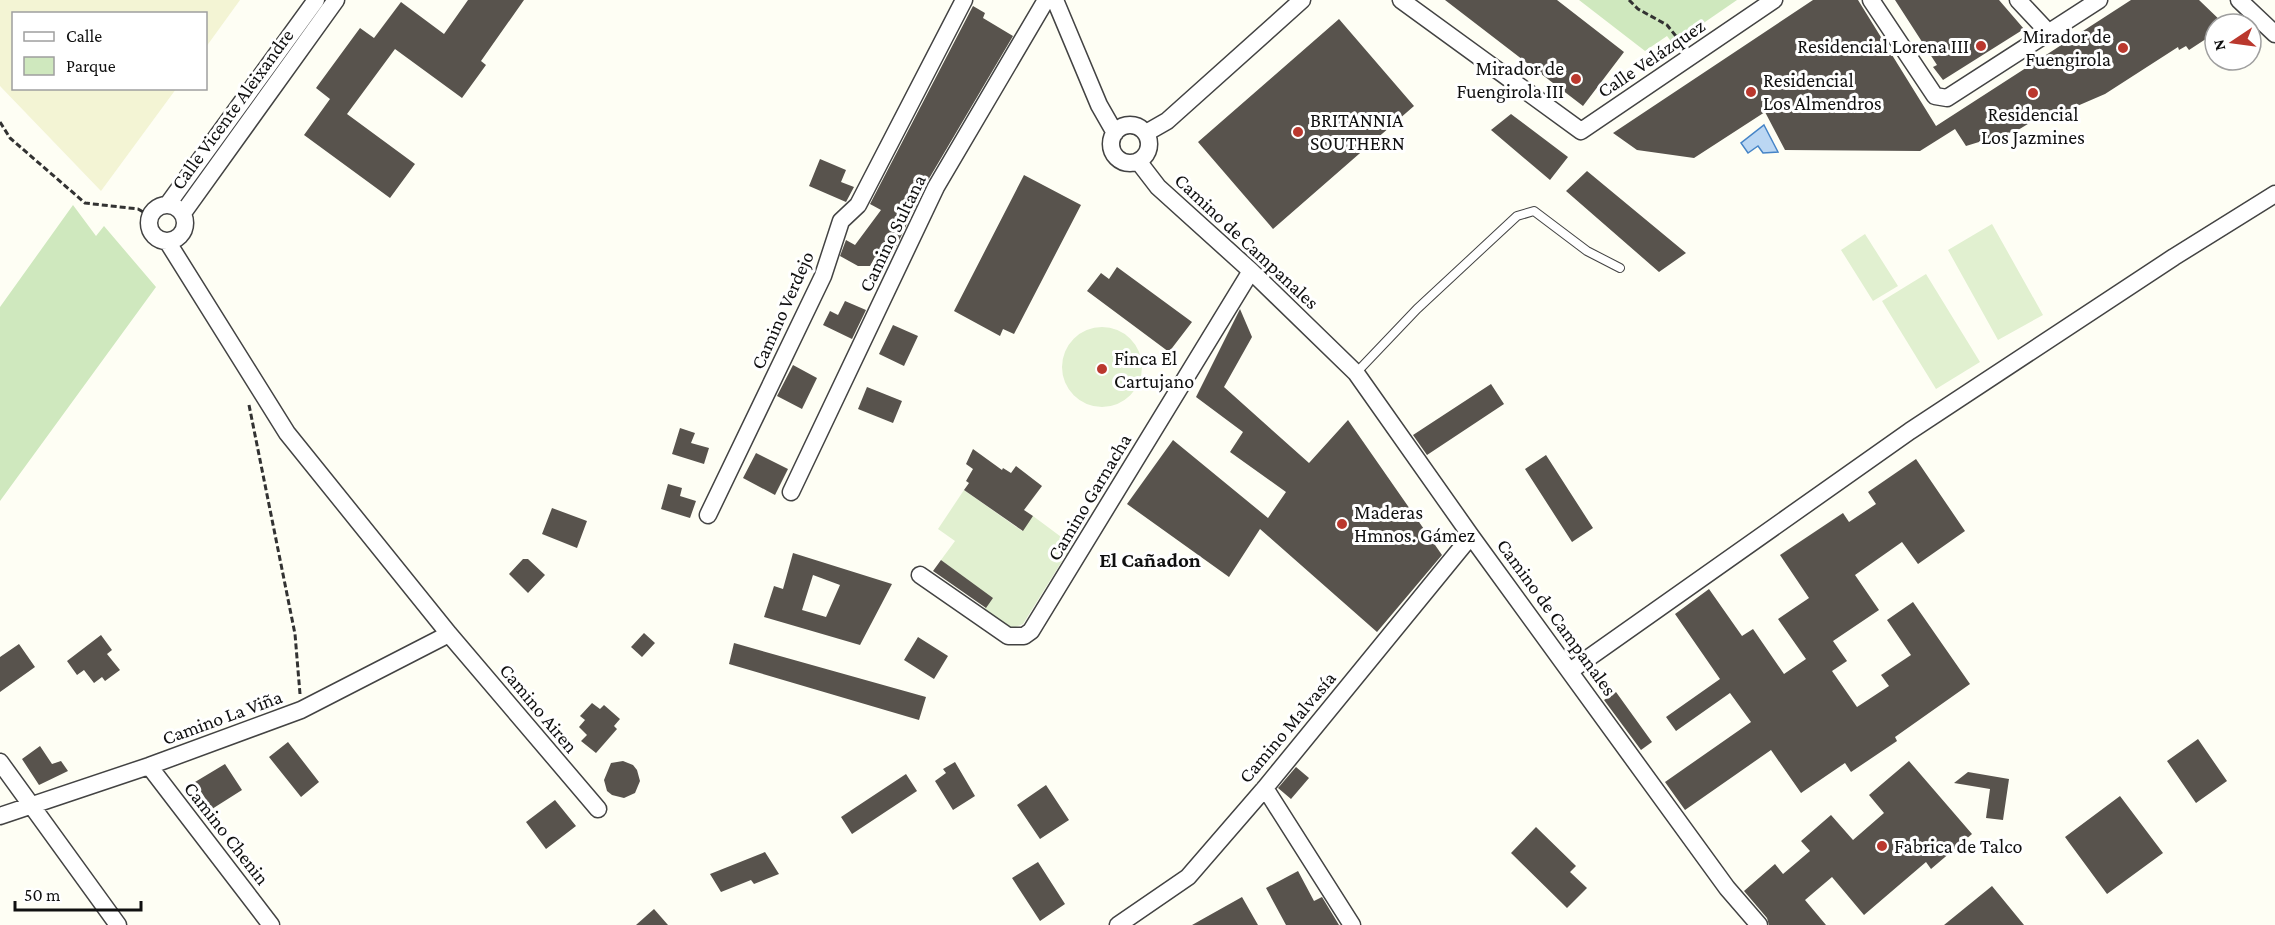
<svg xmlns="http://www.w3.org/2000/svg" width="2275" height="925" font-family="'Crimson Pro',serif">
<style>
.farmland{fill:#f3f4d4}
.green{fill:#cfe8be}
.pitch{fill:#e1f0d0}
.water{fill:#bbd7f3;stroke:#4584c7;stroke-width:1.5}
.building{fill:#58534d;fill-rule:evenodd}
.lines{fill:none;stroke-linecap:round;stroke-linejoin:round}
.service-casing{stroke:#434343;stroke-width:10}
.minor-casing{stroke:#434343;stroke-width:19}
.path{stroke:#323232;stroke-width:3;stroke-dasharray:6 3;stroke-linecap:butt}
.service{stroke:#fff;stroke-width:8}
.minor{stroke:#fff;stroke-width:16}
.poi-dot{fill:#ba382e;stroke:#fff;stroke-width:2}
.labels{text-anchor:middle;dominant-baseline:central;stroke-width:6;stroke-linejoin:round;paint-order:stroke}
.poi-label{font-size:20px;fill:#101010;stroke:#fff;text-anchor:start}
.street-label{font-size:20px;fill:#101010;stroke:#fff}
.neighbourhood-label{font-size:21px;font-weight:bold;fill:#101010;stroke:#fff}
</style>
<rect width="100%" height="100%" fill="#fefef4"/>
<path class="farmland" d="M0,0H240L206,47V14H14V88L176,89L101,191L0,86Z"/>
<path class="green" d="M1579,0H1737L1673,44L1667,36L1645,51Z
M73,205L96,236L104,226L156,287L0,501V307Z"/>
<path class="pitch" d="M1992,224L2043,315L1998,340L1948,250Z
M1865,234L1898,286L1873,301L1841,250Z
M1926,274L1980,362L1936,389L1882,301Z
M1062 367a40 40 0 1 1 80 0a40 40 0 1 1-80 0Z
M964,490L1022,531L1033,516L1072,545L1023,624L1010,629L983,611L992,598L941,560L955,541L938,529Z"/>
<path class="water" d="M1764,125L1778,152L1763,153L1758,146L1748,153L1741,143Z"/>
<path class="building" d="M468,0H524L481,61L486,65L462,98L395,49L347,114L415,164L390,198L304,135L330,99L316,88L360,28L374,38L401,2L444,34Z
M1445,0H1557L1624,52L1583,106Z
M1813,0H1858L1936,126L2131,0H2199L2224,24H2215V33L2189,50L2186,46L2179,50L2178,47L2105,94L2054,116L2051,110L2018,130L1966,146L1955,129L1920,151L1785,150L1765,112L1694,158L1637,150L1613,133Z
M1895,0H1999L2024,29L1943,80L1933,67L1937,65Z
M973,6L985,13L983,18L1013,36L927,182L894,251L888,247L880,260L875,257L870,266H858L840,256L846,240L855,245L881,210L870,204Z
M1339,19L1414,106L1273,229L1198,142Z
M1511,114L1568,157L1550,180L1491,130Z
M820,159L846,170L841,182L854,187L846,202L809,186Z
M1587,171L1686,253L1659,272L1566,191Z
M1024,175L1081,205L1014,334L1003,329L1000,336L954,311Z
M1117,267L1192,322L1169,352L1087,291L1101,273L1109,279Z
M845,301L866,310L852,339L823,325L830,311L838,315Z
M1240,309L1252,337L1224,387L1309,463L1348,420L1442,555L1377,632L1260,529L1229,577L1127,504L1173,440L1268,518L1286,492L1230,452L1243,432L1196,397Z
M893,325L918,336L904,366L879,354Z
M793,365L817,378L802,409L777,396Z
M1491,384L1504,404L1427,455L1413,435Z
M867,387L902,401L893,423L858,409Z
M680,428L695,433L691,443L709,448L704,464L672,454Z
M973,449L1002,470L1003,468L1011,473L1016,466L1042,486L1024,510L1033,516L1023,531L964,490L969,483L966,481L973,469L966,464Z
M756,453L788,469L775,495L743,478Z
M1546,455L1593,528L1572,542L1525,469Z
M1916,459L1965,531L1918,564L1902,542L1855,575L1879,610L1833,641L1847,661L1832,671L1857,707L1889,686L1881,675L1911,655L1887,620L1913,602L1970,684L1895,737L1897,741L1851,772L1845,763L1801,793L1771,750L1685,810L1665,782L1751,722L1730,693L1676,731L1666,717L1720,679L1675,614L1709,589L1742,636L1753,629L1784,674L1806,659L1778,619L1809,598L1780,555L1843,513L1849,522L1876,504L1868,492Z
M668,484L682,488L680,496L696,501L690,518L661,509Z
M552,508L587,521L577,548L542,534Z
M793,553L892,584L860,645L764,617L774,586L783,589ZM813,575L840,585L826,617L802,610Z
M523,559H528L545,575L528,593L509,574Z
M941,560L993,598L986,608L933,571Z
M644,633L655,643L642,657L631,647Z
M101,635L112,650L107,654L120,670L105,681L102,677L94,683L84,670L77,675L67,661Z
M918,637L948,656L934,679L904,660Z
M734,643L926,697L919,720L729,664Z
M19,644L35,667L0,692V657Z
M1616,692L1652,742L1641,750L1604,700Z
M592,703L600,709L604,705L620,719L614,726L617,729L596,753L581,741L587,735L579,727L585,720L580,716Z
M2198,739L2227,781L2196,803L2167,761Z
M288,742L319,782L301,797L269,757Z
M40,746L52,764L61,761L68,771L39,785L22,759Z
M623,761L633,765L637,770L640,781L635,793L624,798L612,795L607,791L604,780L611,763Z
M1909,761L1972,834L1931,869L1926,862L1864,915L1832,877L1805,900L1826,925H1769L1767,918L1744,891L1775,864L1783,874L1810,851L1801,841L1831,815L1853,840L1884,813L1869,795Z
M955,762L975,796L953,810L935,781L946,773L943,769Z
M225,764L242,790L212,809L195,782Z
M1296,767L1309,778L1291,799L1278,788Z
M1968,772L2009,779L2003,820L1986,818L1990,789L1954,783Z
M906,774L917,791L852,834L841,817Z
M1046,785L1069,820L1040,839L1017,805Z
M2120,796L2163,853L2107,894L2065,837Z
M555,800L576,826L546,849L526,822Z
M1536,827L1576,866L1570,872L1587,888L1567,908L1511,853Z
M765,852L779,874L754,884L751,880L721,892L710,874Z
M1038,862L1065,904L1040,921L1012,878Z
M1298,871L1314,901L1322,897L1339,925H1286L1266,888Z
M1992,886L2024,925H1944Z
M1242,897L1258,925H1192Z
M654,909L668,925H636Z"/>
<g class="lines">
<g class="service-casing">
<path id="service" d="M1356,373L1417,309L1517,216L1534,211L1587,251L1620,268"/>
</g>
<g class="minor-casing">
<path id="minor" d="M1055,0L1099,105L1115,133
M1401,0L1581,131L1774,0
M1871,0L1935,96L1947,98L2099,0
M2018,0L2049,33
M2239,0L2275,34
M1111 144a19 19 0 1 1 38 0a19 19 0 1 1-38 0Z
M1146,133L1167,121L1302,0
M1138,161L1158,187L1251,271L1356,373L1471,536L1727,888L1759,925
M168,204L316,0
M149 223a18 18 0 1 1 36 0a18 18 0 1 1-36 0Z
M183,213L336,0
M167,241L287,433L449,634L598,809
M791,492L936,187L1046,0
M708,515L823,276L841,221L858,205L964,0
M920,575L1008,636H1024L1031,631L1251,271
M1570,671L1910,431L2174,257L2275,194
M0,762L118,925
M149,766L271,925
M1265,788L1352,925
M0,816L149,766L301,710L449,634
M1118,925L1188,877L1265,788L1471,536"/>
</g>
<path class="path" d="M1629,0L1638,9L1667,25L1683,45
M0,122L10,138L85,203L138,209L150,216
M249,405L295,634L300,694"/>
<use href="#service" class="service"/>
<use href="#minor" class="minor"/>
</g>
<g class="poi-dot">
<circle cx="1981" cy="46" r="6"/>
<circle cx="2123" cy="48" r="6"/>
<circle cx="1576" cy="79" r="6"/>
<circle cx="1751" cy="92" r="6"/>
<circle cx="2033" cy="93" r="6"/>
<circle cx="1298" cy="132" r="6"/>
<circle cx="1102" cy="369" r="6"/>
<circle cx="1342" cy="524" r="6"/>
<circle cx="1882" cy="846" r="6"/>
</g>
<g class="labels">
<g class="poi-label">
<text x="2111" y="36" text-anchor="end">Mirador de<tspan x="2111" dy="23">Fuengirola</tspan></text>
<text x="1969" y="46" text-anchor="end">Residencial Lorena III</text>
<text x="1564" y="68" text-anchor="end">Mirador de<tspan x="1564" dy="23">Fuengirola III</tspan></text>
<text x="1763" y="80">Residencial<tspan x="1763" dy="23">Los Almendros</tspan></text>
<text x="2033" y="114" text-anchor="middle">Residencial<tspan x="2033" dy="23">Los Jazmines</tspan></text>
<text x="1310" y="120">BRITANNIA<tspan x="1310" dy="23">SOUTHERN</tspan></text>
<text x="1114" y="358">Finca El<tspan x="1114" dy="23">Cartujano</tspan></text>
<text x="1354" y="512">Maderas<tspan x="1354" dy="23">Hmnos. Gámez</tspan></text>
<text x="1894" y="846">Fabrica de Talco</text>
</g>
<g class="street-label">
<text transform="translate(1651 58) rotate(-34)">Calle Velázquez</text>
<text transform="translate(232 109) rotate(-54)">Calle Vicente Aleixandre</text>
<text transform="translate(892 233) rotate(-64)">Camino Sultana</text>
<text transform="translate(1247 241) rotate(43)">Camino de Campanales</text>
<text transform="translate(782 310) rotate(-66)">Camino Verdejo</text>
<text transform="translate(1089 497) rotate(-59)">Camino Garnacha</text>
<text transform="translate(1557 617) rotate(54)">Camino de Campanales</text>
<text transform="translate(539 708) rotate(50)">Camino Airen</text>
<text transform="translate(222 717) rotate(-20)">Camino La Viña</text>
<text transform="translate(1287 727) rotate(-50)">Camino Malvasía</text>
<text transform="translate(227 833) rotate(52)">Camino Chenin</text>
</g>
<g class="neighbourhood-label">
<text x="1150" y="560">El Cañadon</text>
</g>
</g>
<rect x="12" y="12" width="195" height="78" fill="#ffffff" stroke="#9f9f9f" stroke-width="1.5"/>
<rect x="24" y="32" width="30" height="9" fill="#ffffff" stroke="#9f9f9f" stroke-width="1.5"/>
<text x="66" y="42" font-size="18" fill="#101010">Calle</text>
<rect x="24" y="57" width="30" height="18" fill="#cfe8be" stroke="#9f9f9f" stroke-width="1.5"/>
<text x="66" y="72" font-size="18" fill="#101010">Parque</text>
<g transform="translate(2233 42) rotate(257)"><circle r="28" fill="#ffffff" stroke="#9f9f9f" stroke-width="1.5"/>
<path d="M0-4.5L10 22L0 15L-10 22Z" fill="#ba382e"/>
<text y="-9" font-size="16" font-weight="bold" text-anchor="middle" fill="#101010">N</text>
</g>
<path d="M15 901v9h126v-9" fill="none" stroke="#101010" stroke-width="3"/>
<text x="24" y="901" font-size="18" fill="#101010" stroke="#ffffff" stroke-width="4.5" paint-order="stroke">50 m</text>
</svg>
